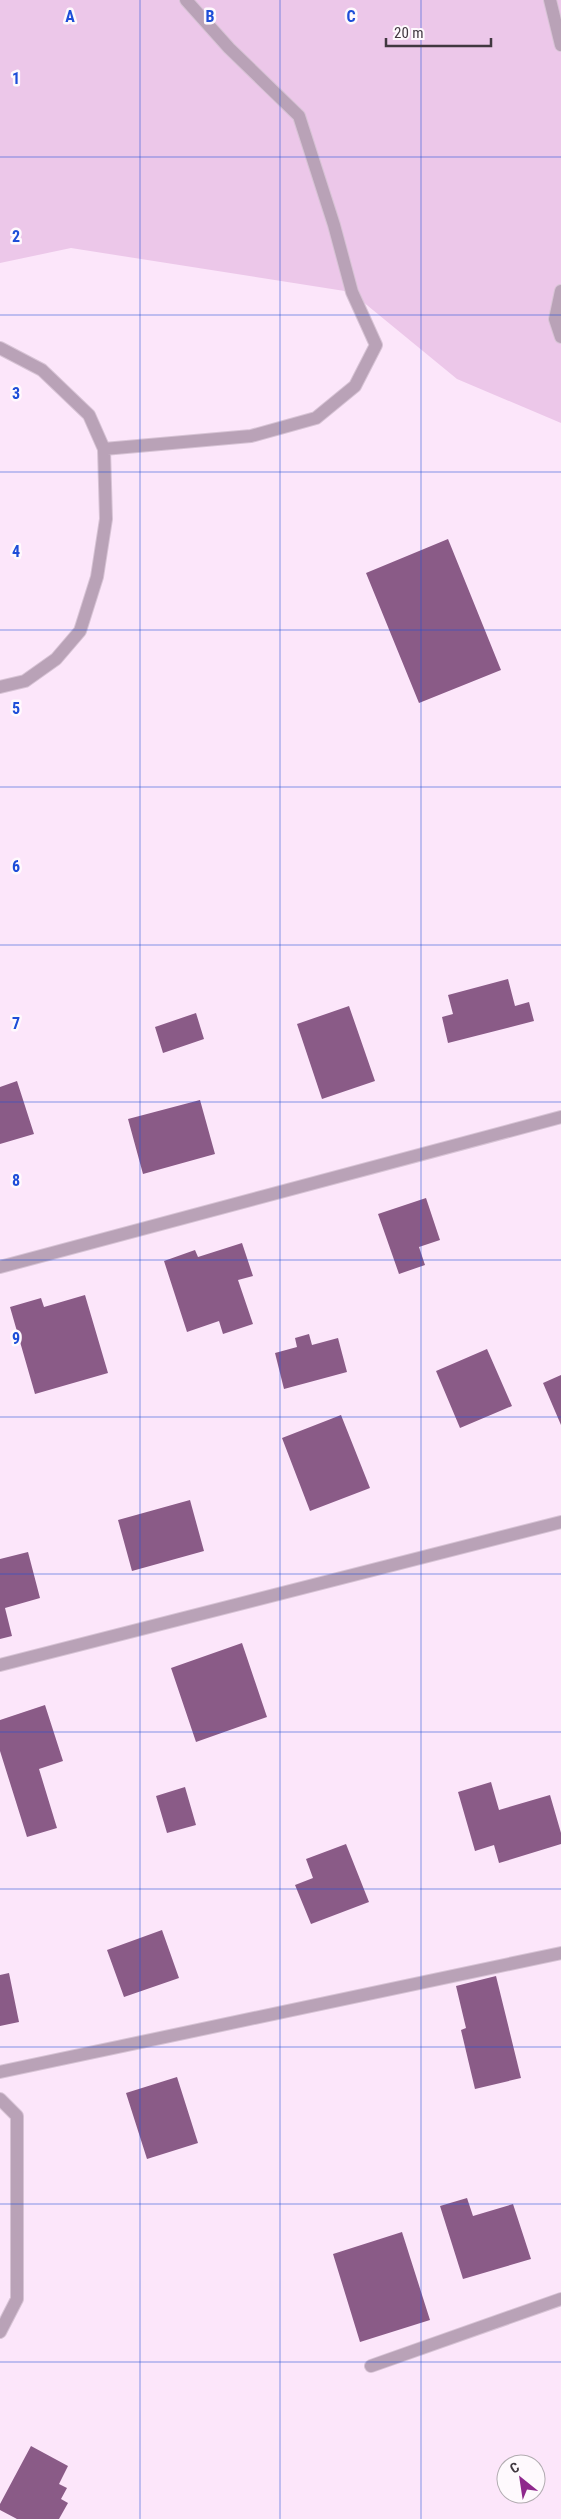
<svg xmlns="http://www.w3.org/2000/svg" width="561" height="2519" font-family="'Roboto Condensed',sans-serif">
<style>
.green{fill:#ecc7e9}
.building{fill:#8a5b87}
.lines{fill:none;stroke-linecap:round;stroke-linejoin:round}
.service-casing{stroke:#d7c3d5;stroke-width:14}
.service{stroke:#b9a2b7;stroke-width:12}
.grid{fill:none;stroke:#1d4ed8;stroke-width:1;stroke-opacity:0.55}
.grid-label{font-size:16px;text-anchor:middle;font-weight:bold;fill:#1d4ed8;stroke:#fef9fd;stroke-width:5;stroke-linejoin:round;paint-order:stroke}
</style>
<rect width="100%" height="100%" fill="#fce6fa"/>
<path class="green" d="M0,0H561V423L457,379L351,292L71,248L0,263Z"/>
<path class="building" d="M448,539L501,670L419,703L366,573Z
M508,979L515,1006L529,1002L534,1021L448,1043L442,1017L453,1014L448,995Z
M349,1006L375,1081L322,1099L297,1024Z
M196,1013L204,1039L163,1053L155,1027Z
M17,1081L34,1134L0,1144V1087Z
M200,1100L215,1154L143,1174L128,1119Z
M426,1198L440,1240L419,1247L425,1265L399,1274L378,1214Z
M242,1243L253,1276L238,1280L253,1324L223,1334L219,1321L187,1332L164,1261L195,1250L198,1257Z
M85,1295L108,1373L35,1394L10,1307L41,1298L44,1307Z
M309,1334L312,1345L338,1338L347,1372L284,1389L275,1353L297,1347L295,1338Z
M487,1349L512,1406L460,1428L436,1371Z
M561,1375V1425L543,1383Z
M341,1415L370,1488L310,1511L282,1438Z
M190,1500L204,1551L132,1571L118,1520Z
M28,1552L40,1598L5,1608L12,1636L0,1639V1559Z
M242,1643L267,1717L196,1742L171,1668Z
M45,1705L63,1761L39,1769L57,1828L27,1837L0,1751V1720Z
M491,1782L499,1810L550,1795L561,1833V1844L499,1863L494,1845L475,1851L458,1792Z
M185,1787L196,1825L167,1833L156,1796Z
M346,1844L369,1902L311,1924L295,1885L313,1878L306,1859Z
M162,1930L179,1978L124,1997L107,1950Z
M9,1973L19,2022L0,2026V1975Z
M496,1976L521,2078L475,2089L461,2030L466,2028L456,1986Z
M177,2077L198,2143L147,2159L126,2093Z
M467,2198L473,2216L513,2204L531,2259L463,2279L440,2206Z
M402,2232L430,2320L360,2342L333,2254Z
M31,2446L68,2466L59,2484L67,2488L61,2499L68,2503L59,2519H17L0,2510V2504Z"/>
<g class="lines">
<g class="service-casing">
<path id="service" d="M550,0L561,45
M561,291L555,319L561,337
M0,348L42,370L89,415L104,449L106,519L97,577L80,631L56,659L25,681L0,687
M104,449L251,436L316,418L355,386L376,345L352,292L334,225L299,116L229,48L186,0
M0,1267L561,1117
M0,1665L561,1522
M0,2072L561,1953
M0,2099L17,2116V2299L0,2332
M371,2366L561,2299"/>
</g>
<use href="#service" class="service"/>
</g>
<path class="grid" d="M140,0V2519M280,0V2519M421,0V2519M0,157H561M0,315H561M0,472H561M0,630H561M0,787H561M0,945H561M0,1102H561M0,1260H561M0,1417H561M0,1574H561M0,1732H561M0,1889H561M0,2047H561M0,2204H561M0,2362H561"/>
<g class="grid-label">
<text x="70" y="22">A</text>
<text x="210" y="22">B</text>
<text x="351" y="22">C</text>
<text x="16" y="84">1</text>
<text x="16" y="242">2</text>
<text x="16" y="399">3</text>
<text x="16" y="557">4</text>
<text x="16" y="714">5</text>
<text x="16" y="872">6</text>
<text x="16" y="1029">7</text>
<text x="16" y="1186">8</text>
<text x="16" y="1344">9</text>
</g>
<g transform="translate(521 2479) rotate(330)"><circle r="24" fill="#fef9fd" stroke="#b2acb1"/>
<path d="M0-4L9 19L0 12L-9 19Z" fill="#8e278c"/>
<text y="-8" font-size="14" font-weight="bold" text-anchor="middle" fill="#413840">С</text>
</g>
<path d="M386 38v8h105v-8" fill="none" stroke="#413840" stroke-width="2.5"/>
<text x="394" y="38" font-size="15" fill="#413840" stroke="#fef9fd" stroke-width="4" paint-order="stroke">20 m</text>
</svg>
